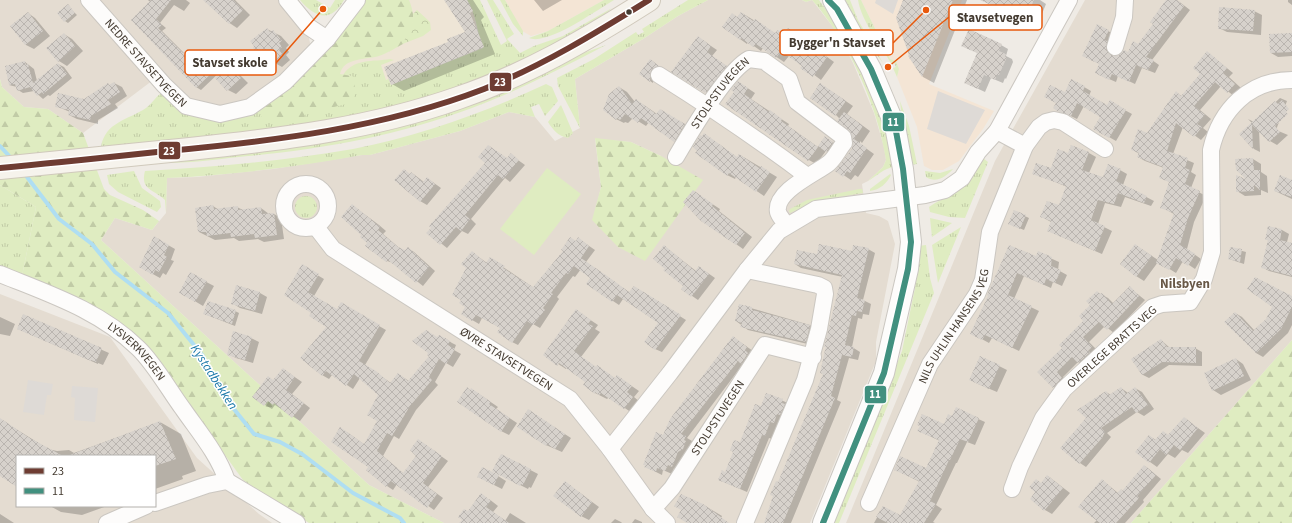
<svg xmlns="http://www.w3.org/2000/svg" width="1292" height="523" font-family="'Source Sans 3',sans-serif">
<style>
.residential{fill:#e4dcd1;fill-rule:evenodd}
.commercial{fill:#f4e5d5}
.education{fill:#eee5d6}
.grass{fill:url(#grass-tufts)}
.forest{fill:url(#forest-firs)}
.park{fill:url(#park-crowns)}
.pitch{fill:#dfecc1}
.parking{fill:#dedad6}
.shadow{fill:#0003}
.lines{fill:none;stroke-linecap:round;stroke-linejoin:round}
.stream{stroke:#afdef2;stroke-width:4}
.building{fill:url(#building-cross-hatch)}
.minor-casing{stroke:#cbc7c1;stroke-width:18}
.tertiary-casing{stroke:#cbc7c1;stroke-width:22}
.secondary-casing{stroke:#d0c9bc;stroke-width:24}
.minor{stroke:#fdfcfb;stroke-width:16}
.tertiary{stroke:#fdfcfb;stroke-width:20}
.secondary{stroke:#f6f3ec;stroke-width:22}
.bus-1-casing{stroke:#fff;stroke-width:9}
.bus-2-casing{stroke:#fff;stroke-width:9}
.bus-1{stroke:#6e3c32;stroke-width:6}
.bus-2{stroke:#41907f;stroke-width:6}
.bus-dot{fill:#443b31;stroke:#fff;stroke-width:1.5}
.labels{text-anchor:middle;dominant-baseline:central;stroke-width:3;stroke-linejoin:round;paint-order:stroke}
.street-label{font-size:12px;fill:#443b31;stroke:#fff}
.neighbourhood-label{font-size:13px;font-weight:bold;fill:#685847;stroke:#fff}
.water-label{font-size:13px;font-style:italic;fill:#1e7aaa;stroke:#fff}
.leader{fill:none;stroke:#e8590c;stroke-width:1.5}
.callout-dot{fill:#e8590c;stroke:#fff;stroke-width:1.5}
.callout{fill:#fff;stroke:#e8590c;stroke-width:1.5}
.callout-label{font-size:13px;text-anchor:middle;font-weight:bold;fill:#443b31}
.line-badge{stroke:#fff;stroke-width:1.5}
.badge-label{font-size:11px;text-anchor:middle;font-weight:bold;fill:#fff}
</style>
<defs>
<pattern id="grass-tufts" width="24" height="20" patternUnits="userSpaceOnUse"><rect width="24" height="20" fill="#dfecc1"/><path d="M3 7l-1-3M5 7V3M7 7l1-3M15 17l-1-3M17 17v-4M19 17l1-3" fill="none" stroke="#c1cba6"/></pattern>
<pattern id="forest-firs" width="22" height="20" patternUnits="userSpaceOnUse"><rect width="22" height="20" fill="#dfecc1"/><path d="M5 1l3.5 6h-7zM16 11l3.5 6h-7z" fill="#c1cba6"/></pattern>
<pattern id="park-crowns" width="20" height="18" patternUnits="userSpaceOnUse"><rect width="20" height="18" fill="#dfecc1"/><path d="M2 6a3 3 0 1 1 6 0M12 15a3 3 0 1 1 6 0" fill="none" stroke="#c1cba6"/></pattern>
<pattern id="building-cross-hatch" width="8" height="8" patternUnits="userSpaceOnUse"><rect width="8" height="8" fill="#d7d2cc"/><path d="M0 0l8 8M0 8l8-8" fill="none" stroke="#bab5b0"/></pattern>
</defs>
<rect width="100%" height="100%" fill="#efebe5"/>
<path class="residential" d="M0,0H281L308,33L310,43L309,50L258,96L230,108L197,104L182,94L161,74L83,133L48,109L24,107L2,87L0,79Z
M708,0H802L806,2L812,0L837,32L853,63L874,113L884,147L886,160L883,167L868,181L862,184L866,213L879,216L888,221L895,244L876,342V361L810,523H444L369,485L101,240L115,218L152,230L166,213L167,178L197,177L273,169L362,155H370L460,131L509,112L535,117L555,141L580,128L575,79L643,39L678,16ZM595,139L631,142L661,156L593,220L601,187Z
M1085,0H1292V340L1131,523H846L995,161Z
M0,294L110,337L197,458L259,514L272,523H0ZM17,456H155V506H17Z"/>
<path class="commercial" d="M505,0H604L548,31L531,36L522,31Z
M962,0L929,84L994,111L983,129L959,161L943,170H932L924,166L917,127L897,77L899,69L896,61L890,59L861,0Z"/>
<path class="education" d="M362,0H467L473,11L477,30L484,47L391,85L379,96L306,114L284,92L324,54Z"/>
<path class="grass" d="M300,0H316L330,8L335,0H344C331,23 315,18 300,0Z
M467,0H480L501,45L507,41L487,0H493L514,34L507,39L520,53L534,46L563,36L612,8L590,27L541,54L430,99L293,130L101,147C105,122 128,120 146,108C153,103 156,95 165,91L188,111L261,106L352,76L343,75C354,58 373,62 390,59L394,60L381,65L386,80L389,79L391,85L483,48C477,32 476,14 467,0Z
M500,0H505L523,31V36L513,24Z
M604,0H614C597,10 547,46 529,38L548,31Z
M688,0H708L678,16L643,39L575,79L580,128L558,86L557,78L594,59L636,32L638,35L644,32L642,29Z
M802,0H819L843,33L886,122L894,167C884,168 877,176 868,181L883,167L886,160C878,107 848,40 812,0L806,2Z
M841,0H850L858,20L883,63L863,37Z
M858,0H861L890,59L896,61L899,69L897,77L893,68L896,67L894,62L891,63C881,46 861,20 858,0Z
M606,45C562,68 518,91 472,108C399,135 324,149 248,156C217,159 185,165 154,162L263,149L569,58Z
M546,84L552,87L558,101L545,116L539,104L531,107L535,117L509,112L460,131L370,155H362C298,167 232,175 167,178L166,213L165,200C153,189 140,190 145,171C214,167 284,161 353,149C419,136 486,112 546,84Z
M900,101L909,126L917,164L911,165L903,128Z
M561,105L573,133L568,138C558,136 553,130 548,122Z
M983,158L988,162L965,218L949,217L930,212L929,207C937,201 946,198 954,193C967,186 975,170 983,158Z
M953,169C947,176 936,184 926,177L925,171L940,173Z
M134,171L142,188L160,201L161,207L157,212L118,192L109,184L107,175Z
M890,174L891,175C887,183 880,190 870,191V189Z
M0,185L36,207L22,276L0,267Z
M859,189H862L863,193L819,200L790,213L789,211L790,209L807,200Z
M295 207a11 11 0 1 1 22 0a11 11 0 1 1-22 0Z
M930,218L952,223L932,237Z
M961,227L938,283L932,245Z
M926,245L930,278L934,293L839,523H833L902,351L915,288L918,246Z"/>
<path class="forest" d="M362,0H409C412,7 415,18 412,25C410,32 404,36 405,43C397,47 388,53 379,56C366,60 344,57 340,74L352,76L355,78L354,102L306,114L302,120L261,121V106L284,92L324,54Z
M0,79L2,87L24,107L48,109L83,133L104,189L110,195L143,210L159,221L152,230L115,218L101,240L369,485L444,523H309L243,480L154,357L22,276L36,207L0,185Z
M595,138L631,142L661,156L703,180L645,261L618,247L592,220L601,187Z
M1292,340V523H1131Z"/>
<path class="park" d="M417,10L430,22L431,30L423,36L405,43C403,34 415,26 413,14Z"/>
<path class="pitch" d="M547,168L581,194L534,255L500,229Z"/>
<path class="parking" d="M876,0H898L893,14L875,3Z
M938,91L985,110L966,144L927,129Z
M28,380L53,384L51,395H47L44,415L23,412Z
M72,386L98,388L95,422L74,420L75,398L71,397Z"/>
<path class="shadow" d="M148,0H186L190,3L184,11L174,5L160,23L166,28L162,31L184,53L185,52L190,55L200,65L208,58L222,70L201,90L196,87L133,20L150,2Z
M205,0H235L250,15L237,28L225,20Z
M445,0H473L484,17L481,20L495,54L404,91L392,84L450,42L466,33Z
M534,0H562L543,11Z
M904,0H967L934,83L923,77L909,56Z
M981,0H1040L1046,4L1037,26Z
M1168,0H1177L1190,10L1152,60L1159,65L1155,73L1142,68L1135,84L1118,76L1116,82L1102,76L1100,64L1089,59L1108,31L1114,34L1111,53L1113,56L1117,57L1129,54L1139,45L1154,24Z
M1288,0H1292V5L1288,2Z
M68,6L77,15L68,23L65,21Z
M1254,11L1262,15L1261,35L1227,32L1219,28Z
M28,13L35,18L50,36L34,49L26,45L11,26Z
M742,13L776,34L784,35L789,29L834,62L821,80L789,56L784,62L763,48L761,51L748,42L747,44L740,39L738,18Z
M267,29L281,36L289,45L286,48L289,52L286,55L290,60L282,67L275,63L272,66L265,61Z
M64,34L72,39L83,51L67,66L59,61L48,48Z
M1292,34V56L1278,57L1271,53Z
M699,38L717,50L712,56L732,70L712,96L673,71Z
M1001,45L1008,49L1006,56L1012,59L1013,62L1006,79L1005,78L1003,83L991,78L985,92L972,86L978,53L963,46Z
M1207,52L1233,73L1229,77L1241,88L1234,96L1221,86L1200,110L1211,119L1203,128L1208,132L1201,140L1183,127L1173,154L1194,163L1191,172L1196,175L1191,188L1206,196L1194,222L1187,249L1201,259L1195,269L1183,261L1176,273L1158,262L1144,281L1136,276L1143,250L1158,260L1174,214L1161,207L1170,182L1160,178L1164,168L1145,161L1138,157L1139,154L1132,149L1147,134L1176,93L1182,96L1202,74Z
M25,62L34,69L37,81L58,64L64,67L72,78L50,96L48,95L43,99L34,91L23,93L18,90L17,87L9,85Z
M653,62L661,68L654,72L653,83L640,74Z
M228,66L236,71L248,83L236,94L228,90Z
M1072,80L1091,91L1089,96L1107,107L1110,102L1132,114L1116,141L1095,129L1101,117L1084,106L1077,119L1058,110Z
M114,83L122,87L127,96L115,104L118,108L98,120V124L77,119L69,115L70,112L56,106L84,100Z
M619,87L627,92L635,102L644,105L657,114L660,110L692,129L682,145L649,122L646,126L633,118L628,123L625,122L624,123L616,119Z
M746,87L755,93L751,99L789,124L788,126L818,147L826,138L836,144L830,153L826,151L816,164L809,160L735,92Z
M828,89L853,106L847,114L870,131L862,143L860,141V144L874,154L858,177L855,175L851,180L836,170L852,149L854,141L850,129L836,115Z
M1280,98L1287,101L1276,130L1288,135L1277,145L1270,141L1259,130L1260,152L1254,149L1241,134L1253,124L1248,119L1254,122Z
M703,137L738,158L740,155L777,177L764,196L736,177L735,179L727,175Z
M1089,153L1096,157L1089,173L1103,179L1120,170L1127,174L1123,185L1154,201L1151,206L1125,197L1121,207L1105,203L1098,224L1112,231L1102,254L1055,234L1051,222L1042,217L1059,207L1067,187L1034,173L1052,169L1069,154Z
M511,155L525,165L510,182L505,178L471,219L476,224L468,234L462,231L447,248L428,233Z
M1253,159L1261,164V172L1267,176L1268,193L1261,190V195L1245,196L1237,191L1250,181Z
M412,173L424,182L427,178L441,188L427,205L420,201Z
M1292,181V199L1275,191Z
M700,196L720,209L719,211L752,237L743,249L736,244Z
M352,205L379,225L386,231L383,234L403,251L405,252L408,248L414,252L435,271L423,286L394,263L387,261L369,243L363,234Z
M213,206L219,210L237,207L243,210L261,208L269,214H274L281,218L284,239L264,242L258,239L239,241L234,238L215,240L199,232Z
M1014,211L1029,218L1024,230L1012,225Z
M1282,230L1289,234L1287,242L1292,244V277L1269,271L1262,267L1269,241L1266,239Z
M154,237L175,249L171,260L174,261L166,275L163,273L160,278L140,267Z
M579,239L595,250L586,262L630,293L640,291L686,320L662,352L655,349L659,323L623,299L619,305L613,301L592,278L581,269L575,277L573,276L557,297L559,299L540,328L533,324L518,345L512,342L501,328L482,318L479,324L462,314L466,307L462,300L472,252L487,263L490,258L534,288Z
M664,246L696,271H705L715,278L698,300L682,289L685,286L666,268Z
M1231,248L1246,252L1244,264L1229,259Z
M868,249L875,253L863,300L871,304L869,315L863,314L862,319L858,318L852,347L860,352L858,360L849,358L837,400L841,402L791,523H765L779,484L824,374L843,277L801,268L795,264L818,255L853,253Z
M1039,253L1059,262L1058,270L1067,275L1062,286L1053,282L1051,288L1024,276L1014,299L1039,311L1019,351L992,338L989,343L978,337L990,296L988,295L1037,258Z
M302,266L324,279L314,296L337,310L341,304L386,330L365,365L391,383L398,374L409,381L431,356L438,338H445L452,343L456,345L454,350L461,354L453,367L446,363L435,382L438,385L416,410L399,439L394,436L383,456L404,474L424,444L448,461L428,487L443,498L434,510L397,484L393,490L387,486L367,470L370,467L347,432L365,445L379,421L380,394L360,378L353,389L332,375L329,379L322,375L327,326L313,313L285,295Z
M191,274L214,286L203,306L188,297Z
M1130,288L1145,300L1114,333L1105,326L1089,342L1098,351L1085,366L1078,362L1063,377L1068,382L1060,391L1054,387L1039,372L1063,348L1085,322L1097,292L1108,298L1114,304Z
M260,293L267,297L262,314L240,308L232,303Z
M1292,297V325L1288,333L1263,357L1256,353L1235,313L1242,317L1255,331Z
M740,305L810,325L816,329L812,345L748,330L736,321Z
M235,311L239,313L235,326L207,315Z
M577,311L598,325L595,329L600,332L581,357L597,368L616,379L617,376L639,391L634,397L640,402L632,413L609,397L607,399L595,393L584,385L587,382L567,367L566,369L544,355Z
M23,315L109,353L103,365L98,363V364L18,329Z
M0,317L15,324L10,336L0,334Z
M733,337L753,351L687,438L692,441V445L679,470L674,468L672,474L663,470L662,475L646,467L663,436Z
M251,338L259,342L253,363L236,358L228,354Z
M1161,340L1170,348H1195L1202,352V366L1169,365L1149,378L1143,375L1132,359Z
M1236,359L1243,364L1251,380L1221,395L1213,390Z
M999,366L1007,370L997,392L978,384Z
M283,369L302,382L292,394L310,408L300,421L275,405L272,409L265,405L274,381Z
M1121,388L1128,393L1135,388L1142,392L1154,409L1144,416L1137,412L1107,433L1111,437L1086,467L1080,463L1087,417L1106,392L1111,395Z
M471,391L479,394L498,407L496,409L517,423L509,435L501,431Z
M767,394L790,404L781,426L777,425L772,439L769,438L747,492L719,480L726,473L762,408Z
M956,409L985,422L975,445L967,442L957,463H956L936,505L942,509L933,522L935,523H874L883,507L901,517L920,482L902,473L926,470L940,441L919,431L945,425L952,417Z
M535,415L571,438L562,452L546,445Z
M1184,418L1205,433L1188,453L1182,450L1175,458L1168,454L1157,467L1136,452L1149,436L1156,440L1163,432L1169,436Z
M0,419L48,449L57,451L69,450L74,453L160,422L181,434L196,471L182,476L183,479L155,489V456H17V486L0,475Z
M502,455L538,474L531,488L529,487L528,489L501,475Z
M1145,466L1161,479L1143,500L1144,502L1125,523H1094L1097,520L1103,481L1118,493L1123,492Z
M498,476L506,481L502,489L486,481Z
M1048,476L1070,493L1052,514L1045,510L1037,492Z
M565,482L599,507L589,520L581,516Z
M489,499L498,506L493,512L505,521L510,513L526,523H468V512Z
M702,504L722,516L721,518L728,523H689Z
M50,506H107L82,515L61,512Z
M0,514L14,523H0Z
M615,519L621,522L622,523H611Z
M635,519L642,522V523H632Z"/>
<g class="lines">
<path class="stream" d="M0,146L12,159
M24,173L59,219L92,244L115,272L168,313L203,356L221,393L254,434L280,442L302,454L353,493L400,518L404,523"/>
</g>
<path class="building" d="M151,0H171L156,19L162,25L158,28L183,53L185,51L199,65L208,57L218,67L196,88L131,20Z
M203,0H233L243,10L229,24Z
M444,0H467L473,11L470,13L484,47L391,85L384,67L448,42L447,39L465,32Z
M903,0H953L922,77L908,56L909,55L896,18Z
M980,0H1034L1025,20Z
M1166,0H1177L1184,6L1146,57L1154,60L1148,70L1136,65L1129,82L1112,74L1109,80L1095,73L1099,64L1082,56L1097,24L1109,30L1104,40L1107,41L1106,50L1112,56H1118L1124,50L1128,52L1133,41L1138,44L1153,24L1150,22Z
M68,4L75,13L64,22L57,13Z
M1219,7L1255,10L1253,31L1218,29Z
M28,12L43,31L25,45L10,26Z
M741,12L753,21L755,19L775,33L778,30L784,34L788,28L827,57L813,77L800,68L802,66L781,51L776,58L756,44L753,47L741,38L740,40L722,27L732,13L737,17Z
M267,28L270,32L273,30L282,41L279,43L282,47L279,50L283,55L273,63L269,58L264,62L253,48L254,46L250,41Z
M969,29L1002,44L999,51L1006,54L1005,57H1007L999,75H997L995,80L984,75L978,89L964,83L977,53L961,46Z
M64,33L75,46L58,62L46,48Z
M1292,33V52L1270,53L1269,34Z
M698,36L711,46L707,52L727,66L705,93L671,72Z
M1207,51L1227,68L1223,73L1235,84L1227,93L1215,82L1194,106L1205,115L1197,124L1202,127L1194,137L1176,123L1167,151L1188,158L1185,168L1190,170L1185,184L1200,191L1188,218L1180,245L1194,253L1195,255L1188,266L1176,258L1169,270L1156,263L1174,213L1160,208L1169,182L1159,178L1163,167L1137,157L1139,153L1131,150L1138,129L1147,133L1176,91L1181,96L1200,74L1193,68Z
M650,59L659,66L651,70L650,82L639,74Z
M25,61L26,65L28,64L33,83L58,63L67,74L43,94L42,92L37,96L30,87L17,91L15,84L9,85L5,66Z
M228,65L241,78L227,91L215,78Z
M1071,79L1085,86L1083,91L1107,105L1110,100L1126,110L1109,138L1093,129L1100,117L1077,103L1071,116L1057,111L1053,108L1056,103L1044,97L1050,85L1065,92Z
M738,81L748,88L744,94L769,112L770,110L782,119L781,121L818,147L808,161L725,104L734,92L731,90Z
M114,82L120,92L108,100L111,104L91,116L90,120L68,115L69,110L55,107L58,93L84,99L108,83L109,85Z
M820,83L846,101L835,116L810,98Z
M619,86L632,104L636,99L656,114L660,109L685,124L674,142L641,118L638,123L625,114L620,120L617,118L616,120L603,110L609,94Z
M1282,100L1289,109L1286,112L1288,114L1275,126L1280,132L1269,142L1252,125L1253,149L1239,134L1275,101L1278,104Z
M844,112L863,126L854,139L867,148L850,173L847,171L843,177L835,171L852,149L853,142L849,130L837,121Z
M704,133L737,157L739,154L759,168L761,166L770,172L756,192L729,173L727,176L695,153L697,151L693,147L700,135L702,136Z
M825,136L833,142L826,152L818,146Z
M488,145L507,158L511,153L519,160L503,179L498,175L465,215L470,219L461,231L456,227L440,245L426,233L431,228L429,226L485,163L478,157Z
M1071,145L1089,152L1082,170L1103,177L1108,164L1121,169L1116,181L1147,196L1144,203L1118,193L1114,204L1098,200L1091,220L1105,226L1095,251L1047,231L1051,221L1040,217L1047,201L1059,205L1066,186L1032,174L1036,163L1051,168L1058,149L1068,153Z
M1253,158L1254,170H1260V190L1254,185V191L1236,192V175L1246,179L1236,170L1235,159Z
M404,169L410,174L411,172L423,182L427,177L435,184L420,202L394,180Z
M1280,175L1292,180V197L1274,191Z
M693,190L713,204L712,206L745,233L736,245L701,221L683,202Z
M352,204L373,221L380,227L378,230L398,247L405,250L408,247L429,267L416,283L388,260L386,262L365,246L367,243L360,237L361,235L341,217Z
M213,205L214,209L238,206V210L261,207L262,214L274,213L277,235L255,238L254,234L231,237L230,233L207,236L206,232H198L195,208Z
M1014,210L1026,215L1020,229L1008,224Z
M1268,226L1282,229L1280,240L1292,243V276L1261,268L1268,240H1265Z
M154,236L169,245L164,255L167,257L159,272L155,270L153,275L139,267Z
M570,237L576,241L578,237L589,246L581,258L610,278L629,292L634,286L681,315L655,350L644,342L658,323L617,295L612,302L586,284L590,278L574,266L568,274L566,273L551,293L553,294L543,308L545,310L533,325L527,321L512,343L497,332L500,328L476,315L472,321L461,314L465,307L459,303L461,300L452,295L466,268L461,264L472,251L486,263L490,257L505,266L503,268L533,287L563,251L561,250Z
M819,244L852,251L853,245L869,248L857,298L865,300L862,312L857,311L856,316L852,315L845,345L854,347L852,357L842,355L831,396L835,398L783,523H764L773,496L770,495L776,481L778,482L823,374L820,373L825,350L826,347H824L842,275L794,264L797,250L817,254Z
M1135,244L1152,256L1136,277L1120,264Z
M664,245L695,271L699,266L709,274L691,297L681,289L683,286L663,270L665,269L653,259Z
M1009,245L1036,256L1038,251L1052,257L1051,266L1061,270L1055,283L1046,279L1044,285L1017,273L1008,295L1032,306L1012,348L985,335L982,340L970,334L988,296L987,295Z
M1230,247L1242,249L1240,262L1228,259Z
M302,264L319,274L308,292L337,309L341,302L380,325L359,361L376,371L390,383L398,373L408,381L429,356L427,355L428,353L412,341L426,330L437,337L439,335L445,338L450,341L448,345L455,349L446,364L439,359L429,377L432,380L410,406L392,436L387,433L377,451L403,473L416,456L410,450L418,439L442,456L423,483L437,494L427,508L391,481L386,487L366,470L368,467L331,442L340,427L364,444L377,421L367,415L378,395L354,374L346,386L326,371L322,376L300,358L326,327L309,316L311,313L284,295Z
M190,272L207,281L195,302L179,293Z
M1255,277L1292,296V307L1281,329L1256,353L1224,322L1235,312L1253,331L1266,319L1272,307L1247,289Z
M236,285L260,292L255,311L231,304Z
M1130,286L1139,296L1107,330L1099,322L1083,337L1092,347L1088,351L1090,352L1078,363L1072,357L1057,372L1062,378L1053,388L1037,372L1062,348L1059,345L1083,321L1079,316L1090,305L1086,301L1097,291L1100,294L1102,293L1112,304Z
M208,301L236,310L232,324L203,314Z
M739,304L752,307V310L810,325L806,342L740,327L742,323L735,321Z
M576,309L591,320L588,324L593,326L574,351L596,367L597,365L615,378L617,375L632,386L627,392L633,397L624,409L601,393L599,395L595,392V394L583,385L585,382L559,363L557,366L543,355Z
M23,314L102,348L96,362L91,360V361L17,329Z
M233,331L252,337L245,360L227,355Z
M733,336L747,347L745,350L748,353L741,364L738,361L681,434L686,436L684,440L686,441L683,449L678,452L672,467L668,465L665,471L657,468L656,472L644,467L645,465H643L656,432L663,435L670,419Z
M1161,339L1167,347H1196V363L1162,362L1142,375L1131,359Z
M980,356L1000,365L989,389L969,380Z
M1236,358L1244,376L1212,391L1204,373Z
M283,368L295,377L286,390L304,403L292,418L274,403L273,405L268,401L264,406L252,397L268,376L273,380Z
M467,387L470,390L471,388L491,402L489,404L510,418L501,432L457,402Z
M1121,387L1126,394L1135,387L1148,405L1136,413L1132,407L1101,428L1105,432L1102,438L1079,464L1060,448L1086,418L1077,410L1106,391L1109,395Z
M766,393L783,399L782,403L785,404L780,415L777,414L774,423L770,422L765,436L762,435L740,489L718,480L722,470L725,472L733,452L730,450L734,440L740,442L755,404L761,406Z
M956,407L979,418L968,442L960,439L950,460H949L930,501L936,504L924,523H888L876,517L883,506L900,515L919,481L894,470L900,456L926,468L939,440L917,431L920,426L917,425L922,414L944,424L948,414L952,416Z
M528,409L565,434L555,449L547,444L546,446L517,427Z
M1184,417L1198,428L1180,450L1174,445L1166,455L1160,449L1149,463L1135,452L1149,435L1155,440L1163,431L1168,435Z
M0,418L28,437L63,456H17V487L0,476Z
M160,421L176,459L155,466V456H67Z
M501,454L531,469L523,485L521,484L520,486L492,471Z
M1144,465L1156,475L1137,496L1139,498L1116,523H1100L1078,507L1102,479L1117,493L1121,489L1122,491Z
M482,467L499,475L494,485L477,477Z
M1047,475L1063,488L1044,511L1030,499L1035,492L1029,487L1036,479L1041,483Z
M565,481L592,502L581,517L553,496Z
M481,493L491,501L486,507L509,523H459L462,520L458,517L464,509L468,511Z
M681,494L703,504L729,523H687L677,517L681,510L674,506Z"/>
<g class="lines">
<g class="minor-casing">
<g id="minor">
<path id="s1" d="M89,0L164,85L186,106L220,114L250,107L285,82L327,39L357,0"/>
<path d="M287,0L309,27L327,39"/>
<path d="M1115,47L1124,17L1125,0"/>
<path d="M659,75C710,107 759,140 807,176"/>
<path d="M997,131L1025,146"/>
<path id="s2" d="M676,157C690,133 727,71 749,59L764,61L789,79L797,102L843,137L844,143C839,149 835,158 829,163C817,173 774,191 778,212C779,216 784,221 786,225"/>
<circle cx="306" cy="206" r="22"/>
<path id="s3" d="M316,227L333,249L570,399L610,449L653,509L667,523"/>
<path id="s4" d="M0,274C49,294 99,310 138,348C154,363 169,390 183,409C199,432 218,454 227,481"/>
<path d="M610,449L670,373L747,270L779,231L816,209L925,195L945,190L962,178L978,152L997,131L1069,0"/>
<path d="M1012,489L1020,467L1043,418L1064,389L1153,307L1162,304L1190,302L1204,279L1212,252L1211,150C1220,110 1249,80 1292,80"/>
<path d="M155,503L207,485L227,481L297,523"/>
<path id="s5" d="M869,503L930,364L977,294L983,280L990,232L1025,146L1039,127L1046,122L1054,120L1063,122L1105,149"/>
<path id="s6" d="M653,509L672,488L765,345L813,357"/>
<path d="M107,523L146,506"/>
<path d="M745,523L805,380L819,329L825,294L824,288L818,285L747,270"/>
</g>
</g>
<g class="tertiary-casing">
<path id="tertiary" d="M823,523L884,373L908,269L911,242L903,169L895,126L871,69L833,0"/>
</g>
<g class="secondary-casing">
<path id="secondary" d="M0,168C63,162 127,155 190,149C282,139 370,129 458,98C526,75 588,39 649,0"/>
</g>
<use href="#minor" class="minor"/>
<use href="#tertiary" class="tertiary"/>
<use href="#secondary" class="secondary"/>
<g class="bus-1-casing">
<path id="bus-1" d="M0,168C56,163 111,157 167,151C274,141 383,128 484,89C542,66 596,33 649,0"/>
</g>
<g class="bus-2-casing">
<path id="bus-2" d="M823,523L884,373L908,269L911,242L903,169L895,126L871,69L837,9L828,0"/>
</g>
<use href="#bus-1" class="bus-1"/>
<use href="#bus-2" class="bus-2"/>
</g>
<circle class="bus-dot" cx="629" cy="12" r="3.5"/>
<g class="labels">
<g class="street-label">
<text stroke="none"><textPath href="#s1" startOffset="85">NEDRE STAVSETVEGEN</textPath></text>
<text stroke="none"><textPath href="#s2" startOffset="78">STOLPSTUVEGEN</textPath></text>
<text stroke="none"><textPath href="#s5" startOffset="197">NILS UHLIN HANSENS VEG</textPath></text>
<text transform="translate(1112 347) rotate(-42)">OVERLEGE BRATTS VEG</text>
<text stroke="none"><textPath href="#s4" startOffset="159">LYSVERKVEGEN</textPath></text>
<text stroke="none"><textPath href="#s3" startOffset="233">ØVRE STAVSETVEGEN</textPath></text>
<text stroke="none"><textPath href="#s6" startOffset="112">STOLPSTUVEGEN</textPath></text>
</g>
<g class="neighbourhood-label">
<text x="1185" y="284">Nilsbyen</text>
</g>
<g class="water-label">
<text transform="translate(214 377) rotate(57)">Kystadbekken</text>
</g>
</g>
<path class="leader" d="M888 67L949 17M926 10L893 43M323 9L276 63"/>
<g class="callout-dot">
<circle cx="888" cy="67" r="4"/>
<circle cx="926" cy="10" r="4"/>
<circle cx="323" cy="9" r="4"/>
</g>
<g class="callout">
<rect x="949" y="5" width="93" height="25" rx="4"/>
<rect x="780" y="30" width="113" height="25" rx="4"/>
<rect x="185" y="50" width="91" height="25" rx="4"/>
</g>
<g class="callout-label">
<text x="995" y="22">Stavsetvegen</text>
<text x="837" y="47">Bygger'n Stavset</text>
<text x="230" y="67">Stavset skole</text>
</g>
<g class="line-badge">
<rect x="489" y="72" width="23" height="20" rx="4" fill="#6e3c32"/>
<rect x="882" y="112" width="23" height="20" rx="4" fill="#41907f"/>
<rect x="158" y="141" width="23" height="19" rx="4" fill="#6e3c32"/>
<rect x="864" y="385" width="23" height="19" rx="4" fill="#41907f"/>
</g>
<g class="badge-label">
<text x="500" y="86">23</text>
<text x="893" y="126">11</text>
<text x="169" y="155">23</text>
<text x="875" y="398">11</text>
</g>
<rect x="16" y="455" width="140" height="52" fill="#ffffff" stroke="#b4b1ad"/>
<rect x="24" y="468" width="20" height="6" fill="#6e3c32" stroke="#b4b1ad"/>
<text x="52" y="475" font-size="12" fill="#443b31">23</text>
<rect x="24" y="488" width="20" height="6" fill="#41907f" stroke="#b4b1ad"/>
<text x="52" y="495" font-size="12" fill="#443b31">11</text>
</svg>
